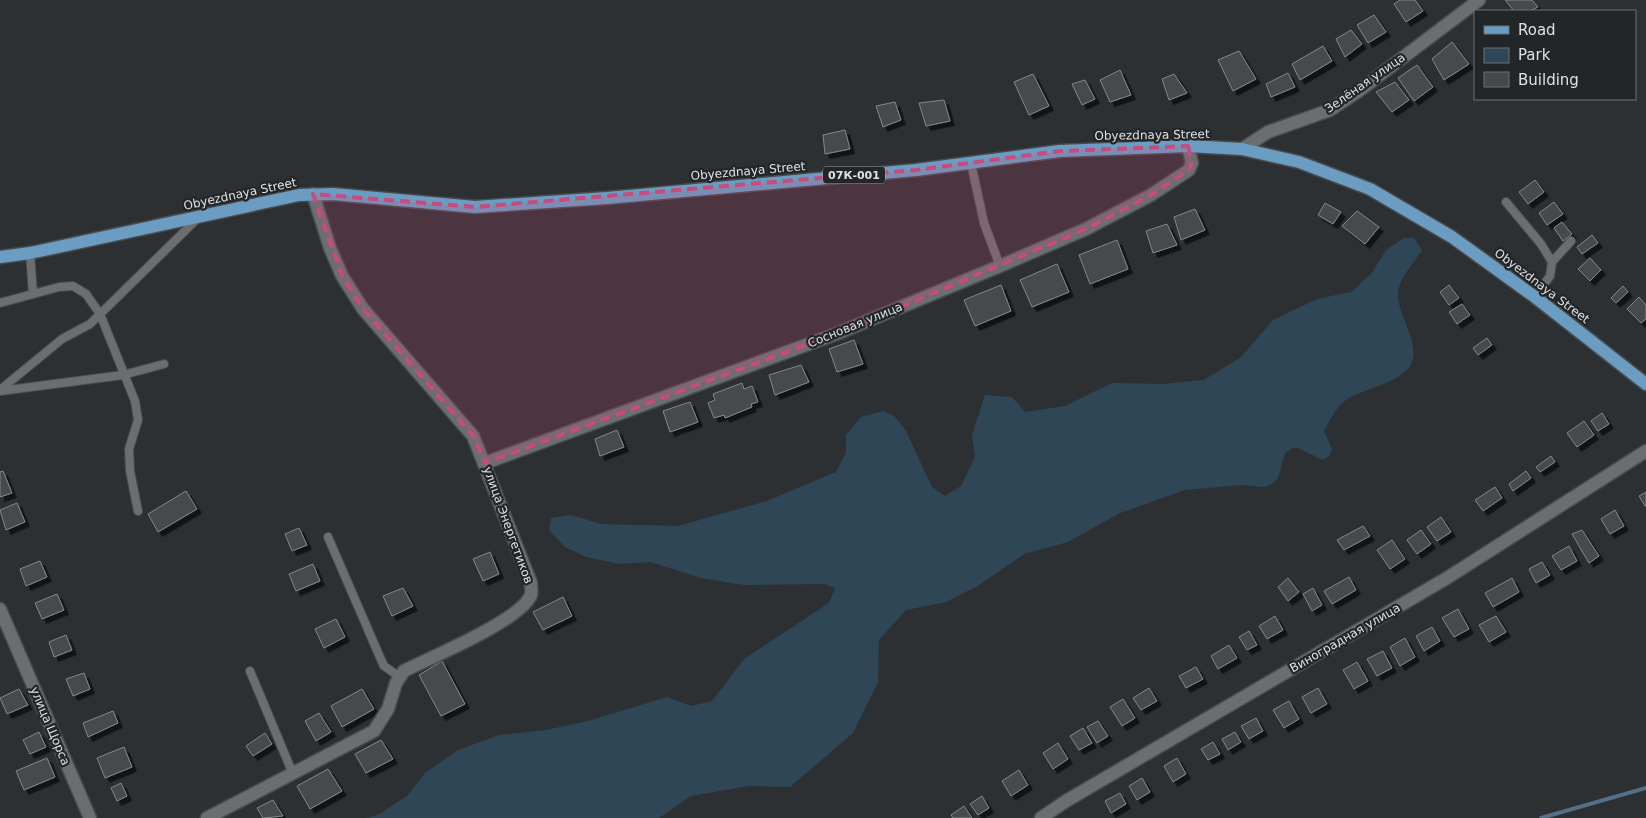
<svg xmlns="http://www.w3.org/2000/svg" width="1646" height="818" font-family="'DejaVu Sans',sans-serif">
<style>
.green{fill:#2f4657}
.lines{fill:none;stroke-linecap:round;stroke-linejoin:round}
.stream{stroke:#537087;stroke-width:4}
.building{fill:#46494c;stroke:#83878a;filter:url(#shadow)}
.lane-casing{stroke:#494c4e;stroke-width:10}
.street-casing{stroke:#494c4e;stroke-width:15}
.primary-casing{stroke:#494c4e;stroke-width:15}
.lane{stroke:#6b6e71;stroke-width:8}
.street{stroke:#6b6e71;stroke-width:12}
.primary{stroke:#6a9dc1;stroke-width:12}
.marked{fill:#c94a7d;fill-opacity:0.2;stroke:#c94a7d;stroke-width:4;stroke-dasharray:10 6;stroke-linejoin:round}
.labels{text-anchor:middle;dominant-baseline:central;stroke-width:4.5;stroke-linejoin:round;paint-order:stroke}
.shield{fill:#232629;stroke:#a6a8aa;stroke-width:1}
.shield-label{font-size:11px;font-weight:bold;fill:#dee0e2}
.street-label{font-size:12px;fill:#dee0e2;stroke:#232629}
</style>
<defs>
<filter id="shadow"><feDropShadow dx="4.5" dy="4.5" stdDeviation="0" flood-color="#0009"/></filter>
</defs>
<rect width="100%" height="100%" fill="#2d3032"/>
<path class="green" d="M1404,238H1414L1422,250C1414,264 1397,279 1398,297C1399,318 1422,345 1410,366C1400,382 1365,389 1349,398C1337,405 1330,419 1324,431L1332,449L1329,456L1323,460L1298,448H1292L1285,453L1278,478L1272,484L1264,487L1242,485L1185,490L1120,513L1068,542L1024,554L979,585L946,602L906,610L879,640L878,682L853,733L790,787L749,786L691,796L659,818H366L380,814L407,796L425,773L458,750L499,735L546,730L588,721L667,697L691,706L712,701L744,659L829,603L835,588L824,584L744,585L701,578L651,562L620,564L586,557L565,547L549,530L551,518L571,515L601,524L678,526L767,501L836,472L846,453V435L861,417L883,411L895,417L906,431L932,487L945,496L961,486L975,457L972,435L985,395L1012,397L1025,412L1065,406L1112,383L1163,384L1204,380L1241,357L1273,320L1317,299L1351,292L1371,274L1386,250Z"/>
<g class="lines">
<path class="stream" d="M1541,818L1646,788"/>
</g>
<path class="building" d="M1400,0H1415L1423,11L1406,22L1394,4Z
M1505,0H1532L1538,7L1530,11H1514Z
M1374,15L1386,32L1368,43L1357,25Z
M1351,30L1362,44L1345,57L1336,39Z
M1452,42L1469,64L1444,80L1432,59Z
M1323,46L1332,61L1300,80L1292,64Z
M1239,51L1256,79L1233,91L1218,60Z
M1417,65L1433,87L1414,101L1398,78Z
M1120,70L1131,95L1110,102L1100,80Z
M1288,73L1295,87L1271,97L1266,84Z
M1033,74L1049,106L1029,115L1014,82Z
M1174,74L1187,93L1169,100L1162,79Z
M1085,80L1095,99L1082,105L1072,84Z
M1395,82L1409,100L1392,112L1376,92Z
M944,100L950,121L926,126L919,103Z
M895,102L901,120L883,127L876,106Z
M845,130L850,149L825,154L823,135Z
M1535,180L1544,192L1528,204L1519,192Z
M1554,202L1563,214L1547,225L1539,213Z
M1325,203L1341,212L1333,224L1318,215Z
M1195,209L1205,230L1181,240L1174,217Z
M1357,211L1379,227L1365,244L1342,226Z
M1562,222L1572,234L1563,241L1554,228Z
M1167,224L1177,245L1153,253L1146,231Z
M1592,235L1598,243L1582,254L1577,247Z
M1117,240L1128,269L1090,284L1079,255Z
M1590,258L1601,270L1590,281L1578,269Z
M1057,264L1069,292L1032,307L1020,280Z
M1001,285L1011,311L975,326L964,300Z
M1449,285L1459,298L1449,305L1440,292Z
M1623,286L1628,292L1616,303L1611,298Z
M1639,297L1646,305V319L1641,323L1627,309Z
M1462,304L1470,315L1457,324L1449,312Z
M1487,338L1492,345L1478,355L1473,348Z
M854,340L863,364L837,372L829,349Z
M801,365L809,382L775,395L769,375Z
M742,383L744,389L752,386L758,402L751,404L752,407L725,418L724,415L714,418L708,403L715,400L713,394Z
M690,402L698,422L670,432L663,411Z
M1602,413L1609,424L1598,431L1591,421Z
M1584,421L1594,435L1577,447L1567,433Z
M617,430L624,447L600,456L595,439Z
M1551,456L1555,462L1540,472L1536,467Z
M3,471L12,493L0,497V472Z
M1526,471L1531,478L1513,491L1509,484Z
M1495,487L1502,498L1483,511L1475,500Z
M186,491L197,509L158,532L148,514Z
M1646,492V506H1645L1639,496Z
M17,503L25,522L6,530L0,510Z
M1615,510L1624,526L1610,534L1601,519Z
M1441,517L1451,532L1437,541L1427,527Z
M1363,526L1370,536L1344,550L1337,540Z
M299,528L307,545L292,551L285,534Z
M1421,530L1431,544L1417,554L1407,540Z
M1582,530L1599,556L1589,563L1572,534Z
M1392,540L1405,559L1390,569L1377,550Z
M1569,546L1577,561L1561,570L1552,556Z
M490,552L499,574L483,581L473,559Z
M40,561L47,577L26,586L20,569Z
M1542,562L1550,575L1536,583L1529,569Z
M313,564L320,581L296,591L289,574Z
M1349,577L1356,590L1332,604L1324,591Z
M1288,578L1299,592L1288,601L1278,587Z
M1512,578L1519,592L1493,607L1485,593Z
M403,588L413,606L392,616L383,596Z
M1313,588L1322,605L1312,611L1303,594Z
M57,594L64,610L42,619L35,603Z
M563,597L572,616L543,630L533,612Z
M1458,609L1469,629L1454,637L1442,618Z
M1275,616L1283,630L1267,639L1259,626Z
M1496,616L1506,632L1489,642L1479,625Z
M336,619L345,637L324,648L315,629Z
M1432,627L1440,641L1424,651L1416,636Z
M1249,631L1257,645L1247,650L1239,637Z
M66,635L72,650L54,657L49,642Z
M1405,638L1415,657L1400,666L1390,647Z
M1229,645L1237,658L1218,669L1211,656Z
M1383,651L1392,668L1377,676L1367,659Z
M442,661L465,704L441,716L419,675Z
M1357,662L1368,681L1354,689L1343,670Z
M1196,667L1203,679L1186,688L1179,676Z
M84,673L90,689L73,696L66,679Z
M1149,688L1157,701L1141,710L1133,698Z
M1318,688L1327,704L1311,713L1302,697Z
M19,689L28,705L7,714L0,698Z
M362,689L374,709L342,727L331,706Z
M1123,699L1135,718L1122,726L1110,707Z
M1289,701L1299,719L1284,728L1273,710Z
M113,711L118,723L88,737L83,723Z
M319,713L331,732L316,741L305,721Z
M1256,718L1263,731L1249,739L1241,726Z
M1098,721L1108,736L1097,743L1087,727Z
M1083,728L1092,743L1079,750L1070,736Z
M39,732L46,747L30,754L23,740Z
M1235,732L1241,742L1228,750L1222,739Z
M265,733L272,744L253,756L246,746Z
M381,740L393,759L366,773L355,754Z
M1213,742L1220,754L1208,760L1201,749Z
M1058,743L1068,759L1053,769L1043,753Z
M124,747L132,767L105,778L97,758Z
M47,758L55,777L24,790L16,771Z
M1177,758L1186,774L1173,782L1164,766Z
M328,769L342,791L310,809L297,786Z
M1019,770L1028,785L1011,796L1002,781Z
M1142,778L1150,792L1137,800L1129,786Z
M121,783L127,796L117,801L111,788Z
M1120,793L1126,804L1111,813L1105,801Z
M982,796L989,808L978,815L970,804Z
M273,800L283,816L263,818L257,808Z
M964,806L972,818H953L951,815Z"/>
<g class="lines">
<g class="lane-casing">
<path id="lane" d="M971,163L984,223L1000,266
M1506,202L1541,244L1552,262
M30,253L33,294
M1535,297L1550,276L1552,262L1571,241
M0,303L59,287L73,286L86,294L100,314L135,401L138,420L129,449L130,471L138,511
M0,390L62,339L90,324L199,217
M0,391L123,375L164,364
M328,537L379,655L384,666L400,677
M250,671L293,774"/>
</g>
<g class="street-casing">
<path id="street" d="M1242,149L1268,132L1330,110L1360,90L1479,0
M485,463L836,334L1000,266L1086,229L1151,195L1189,170L1192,163L1188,146
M0,609L90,818
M207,818L374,731L388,709L396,683L404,671C431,657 520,621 531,595C532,592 531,587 531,583L473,436L363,309L342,276L330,248L313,194
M1041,818L1066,801L1447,578L1646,451"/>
</g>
<g class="primary-casing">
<path id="primary" d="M0,257L30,253L299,195L333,194L475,207L607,198L916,170L1060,151L1188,146L1242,149L1299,162L1370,189L1452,237L1535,297L1646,384"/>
</g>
<use href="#lane" class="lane"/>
<use href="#street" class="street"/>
<use href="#primary" class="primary"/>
</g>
<path class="marked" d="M1188,146L1192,163L1189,170L1151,195L1086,229L836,334L485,463L473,436L363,309L342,276L313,194L475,207L916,170L1060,151Z"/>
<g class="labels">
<rect class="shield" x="823" y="166.5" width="62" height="17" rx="4"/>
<g class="shield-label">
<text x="854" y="175">07К-001</text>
</g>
<g class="street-label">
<text transform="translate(1365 83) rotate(-35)">Зелёная улица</text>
<text transform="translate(1152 135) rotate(-1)">Obyezdnaya Street</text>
<text transform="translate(748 171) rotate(-5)">Obyezdnaya Street</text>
<text transform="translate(240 194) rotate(-12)">Obyezdnaya Street</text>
<text transform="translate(1542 286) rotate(37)">Obyezdnaya Street</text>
<text transform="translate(855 325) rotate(-22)">Сосновая улица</text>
<text transform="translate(508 525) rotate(70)">улица Энергетиков</text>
<text transform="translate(1345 638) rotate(-30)">Виноградная улица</text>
<text transform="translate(50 726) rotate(67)">улица Щорса</text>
</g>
</g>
<rect x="1474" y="10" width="162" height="90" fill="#232629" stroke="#6e7073"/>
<rect x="1484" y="26" width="25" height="8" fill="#6a9dc1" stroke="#6e7073"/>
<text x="1518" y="35" font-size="15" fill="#dee0e2">Road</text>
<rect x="1484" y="48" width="25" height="15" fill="#2f4657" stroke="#6e7073"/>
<text x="1518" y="60" font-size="15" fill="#dee0e2">Park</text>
<rect x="1484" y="72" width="25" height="15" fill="#46494c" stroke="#6e7073"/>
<text x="1518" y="85" font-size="15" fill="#dee0e2">Building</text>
</svg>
